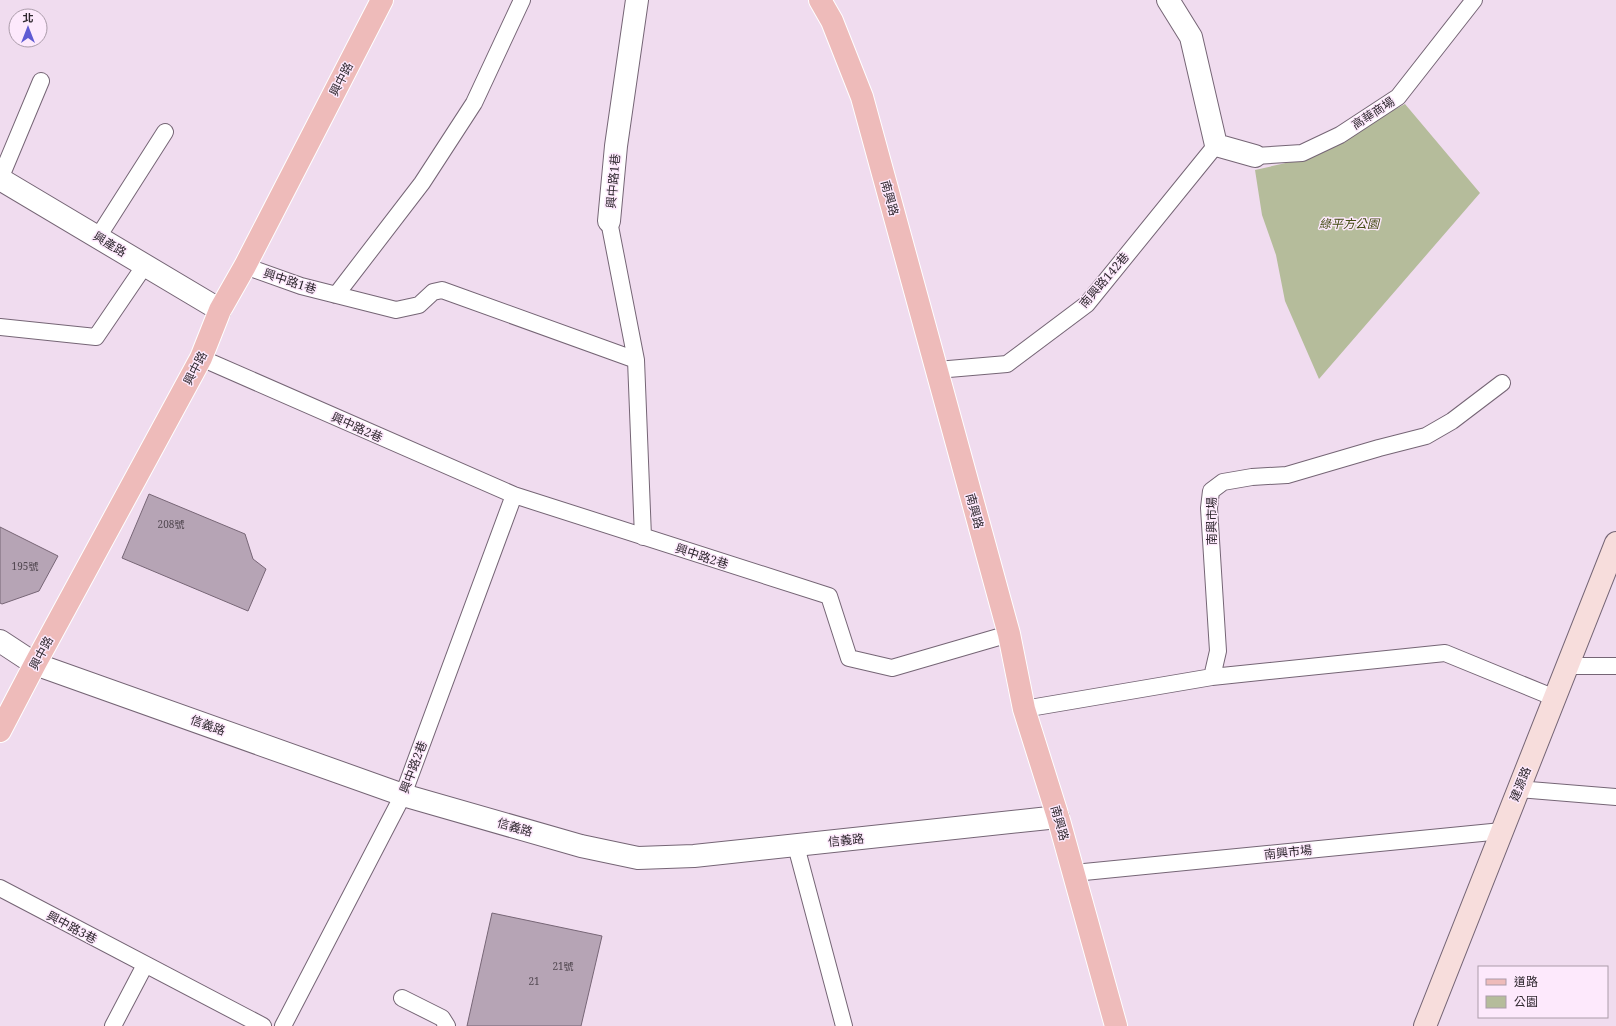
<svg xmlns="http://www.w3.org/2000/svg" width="1616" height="1026" font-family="'Noto Serif','Noto Sans TC',serif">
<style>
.green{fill:#b5bc9b}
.building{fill:#b6a4b5;stroke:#776676}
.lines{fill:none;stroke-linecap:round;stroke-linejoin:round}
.lane-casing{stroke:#756575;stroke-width:18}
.street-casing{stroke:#756575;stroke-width:24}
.secondary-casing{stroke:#756575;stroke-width:24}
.primary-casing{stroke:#fff;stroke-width:24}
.lane{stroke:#fff;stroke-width:16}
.street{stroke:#fff;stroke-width:22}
.secondary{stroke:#f7dddc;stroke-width:22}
.primary{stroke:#eebbba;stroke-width:22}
.labels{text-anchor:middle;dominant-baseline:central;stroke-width:3;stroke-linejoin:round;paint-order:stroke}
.number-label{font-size:10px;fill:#514750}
.street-label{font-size:12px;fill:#2f282f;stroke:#fde9fc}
.park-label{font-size:12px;font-style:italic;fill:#434b13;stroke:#fde9fc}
</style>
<rect width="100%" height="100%" fill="#f0dcef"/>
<path class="green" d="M1405,104L1480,193L1319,379L1285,301L1276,255L1262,215L1255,170L1299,160Z"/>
<path class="building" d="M149,494L245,534L253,559L266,569L248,611L122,558Z
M0,527L58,556L39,591L2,604L0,603Z
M492,913L602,936L581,1026H467Z"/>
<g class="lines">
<g class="lane-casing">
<path id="lane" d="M1255,156L1302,153L1340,135L1398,97L1474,0
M0,179L41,81
M609,221L636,360L643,537
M98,237L165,132
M245,266L301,286L396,310L419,305L433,292L442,290L636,360
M336,295L422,183L474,103L522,0
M0,327L96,337L145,265
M201,358L514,495L829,596L849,658L892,668L1009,634
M937,370L1007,364L1087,304L1216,145
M1567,666H1616
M1212,677L1445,653L1555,698
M1024,709L1212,677L1218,651L1209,508L1211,491L1223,482L1252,477L1287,475L1379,448L1426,436L1452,421L1502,383
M1518,789L1616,797
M796,846L844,1026
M1074,873L1502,831
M0,888L263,1026
M402,998L442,1018L447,1026
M113,1026L145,965
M283,1026L403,795L514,495"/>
</g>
<g class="street-casing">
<path id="street" d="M1168,0L1191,37L1216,145L1255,156
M0,179L220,310
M609,221L616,146L637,0
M0,641L35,664L403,795L581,846L638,858L694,856L1058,817"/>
</g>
<g class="secondary-casing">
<path id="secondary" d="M1425,1026L1616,543"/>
</g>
<g class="primary-casing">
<path id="primary" d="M820,0L832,21L862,97L1009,634L1024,709L1058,817L1116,1026
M0,731L35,664L201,358L220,310L245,266L382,0"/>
</g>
<use href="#lane" class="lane"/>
<use href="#street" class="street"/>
<use href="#secondary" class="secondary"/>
<use href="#primary" class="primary"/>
</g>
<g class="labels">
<g class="number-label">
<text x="171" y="524">208號</text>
<text x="25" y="566">195號</text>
<text x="563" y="966">21號</text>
<text x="534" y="981">21</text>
</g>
<g class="street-label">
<text transform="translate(341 79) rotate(-63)">興中路</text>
<text transform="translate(1373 113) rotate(-33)">高華商場</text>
<text transform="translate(613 181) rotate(-85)">興中路1巷</text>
<text transform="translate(890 198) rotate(75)">南興路</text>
<text transform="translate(110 244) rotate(31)">興產路</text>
<text transform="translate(1104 280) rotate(-49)">南興路142巷</text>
<text transform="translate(290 281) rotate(18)">興中路1巷</text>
<text transform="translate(195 368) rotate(-63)">興中路</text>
<text transform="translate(357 427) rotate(24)">興中路2巷</text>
<text transform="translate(975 511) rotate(75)">南興路</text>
<text transform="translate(1211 521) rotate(-90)">南興市場</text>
<text transform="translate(702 556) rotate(18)">興中路2巷</text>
<text transform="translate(41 653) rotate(-62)">興中路</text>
<text transform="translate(208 725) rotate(20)">信義路</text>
<text transform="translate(413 767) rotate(-69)">興中路2巷</text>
<text transform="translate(1520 784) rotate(-68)">建源路</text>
<text transform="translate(1060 823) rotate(74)">南興路</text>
<text transform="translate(515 827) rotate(16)">信義路</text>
<text transform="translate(846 840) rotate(-6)">信義路</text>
<text transform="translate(1288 852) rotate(-6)">南興市場</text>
<text transform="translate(72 927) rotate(28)">興中路3巷</text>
</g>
<g class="park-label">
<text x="1349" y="223">綠平方公園</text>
</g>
</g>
<rect x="1478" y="966" width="130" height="52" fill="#fde9fc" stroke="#ab9caa"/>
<rect x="1486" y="979" width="20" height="6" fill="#eebbba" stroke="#ab9caa"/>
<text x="1514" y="986" font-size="12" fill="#2f282f">道路</text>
<rect x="1486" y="996" width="20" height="12" fill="#b5bc9b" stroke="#ab9caa"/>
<text x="1514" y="1006" font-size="12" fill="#2f282f">公園</text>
<g transform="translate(28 28)"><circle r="19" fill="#fde9fc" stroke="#ab9caa"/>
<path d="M0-3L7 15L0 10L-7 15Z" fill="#5f5ad3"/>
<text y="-6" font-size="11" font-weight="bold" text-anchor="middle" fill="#2f282f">北</text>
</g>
</svg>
